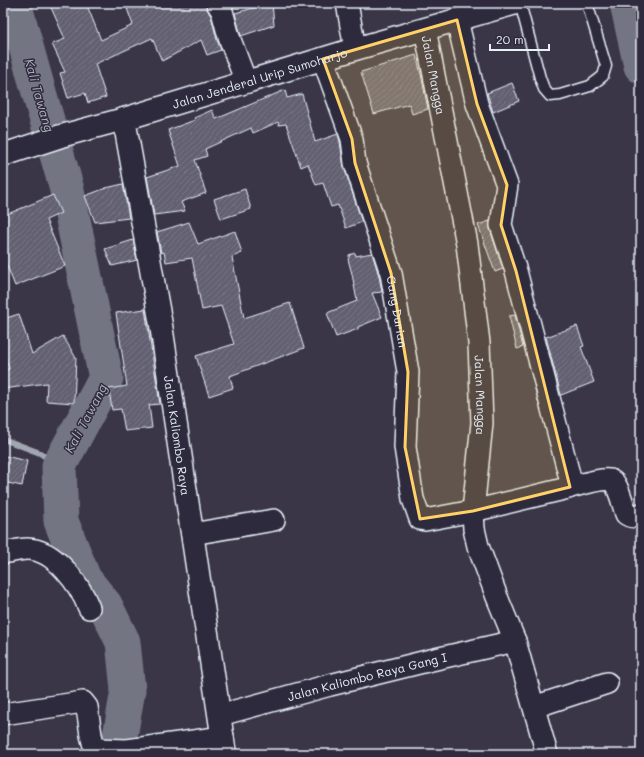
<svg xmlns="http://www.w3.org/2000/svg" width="644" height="757" font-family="Mali,sans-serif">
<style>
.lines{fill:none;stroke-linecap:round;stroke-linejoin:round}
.stream{stroke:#a2a6b1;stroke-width:6}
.river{stroke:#737482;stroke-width:35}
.building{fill:url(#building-hatch);stroke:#e8f1f8}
.lane-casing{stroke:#e8f1f8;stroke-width:13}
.street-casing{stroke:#e8f1f8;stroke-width:24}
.secondary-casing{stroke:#e8f1f8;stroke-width:25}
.highway-casing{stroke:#e8f1f8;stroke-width:25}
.lane{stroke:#2f2a3d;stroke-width:10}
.street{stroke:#2f2a3d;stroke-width:21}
.secondary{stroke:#2f2a3d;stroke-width:22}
.highway{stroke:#2f2a3d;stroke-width:22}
.marked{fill:#ffd166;fill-opacity:0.2;stroke:#ffd166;stroke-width:3;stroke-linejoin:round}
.labels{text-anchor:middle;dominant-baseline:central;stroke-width:3;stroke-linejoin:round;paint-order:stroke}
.street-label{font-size:12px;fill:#e8f1f8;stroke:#2f2a3d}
.water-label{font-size:13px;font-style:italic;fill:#aeb2bd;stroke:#2f2a3d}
</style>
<defs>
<pattern id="building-hatch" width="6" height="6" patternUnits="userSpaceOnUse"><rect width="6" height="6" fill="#636171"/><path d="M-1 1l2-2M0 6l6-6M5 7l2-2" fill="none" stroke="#797886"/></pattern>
</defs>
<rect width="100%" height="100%" fill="#3a3648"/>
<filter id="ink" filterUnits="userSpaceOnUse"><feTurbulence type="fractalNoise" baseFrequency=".025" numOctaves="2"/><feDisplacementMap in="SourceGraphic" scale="8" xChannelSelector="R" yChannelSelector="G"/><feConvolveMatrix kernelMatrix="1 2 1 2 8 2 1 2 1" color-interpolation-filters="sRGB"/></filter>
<g filter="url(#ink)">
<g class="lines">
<path class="stream" d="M3,439L40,453L59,466"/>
<path class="river" d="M14,3L32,68L66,186L106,378L59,466L61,521L84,579L105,605L123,642L128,690L117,754
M627,3L641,66"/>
</g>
<path class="building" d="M49,3H86L101,40L133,25L125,3H205L207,9L211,16L217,40L221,50L207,55L201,40L162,61L152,38L95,64L106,97L88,103L85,93L68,98L60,73L65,72L52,44L65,39Z
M272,3L274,25L241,36L235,13Z
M416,55L421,74L428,109L412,114L409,104L374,114L361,72Z
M512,83L519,101L493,112L487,93Z
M285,90L287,98L302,94L315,142L338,134L340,142L344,167L362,222L346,228L338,205L331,207L323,183L316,185L308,164L301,167L286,124L279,125L278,122L253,133L251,128L205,149L207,156L195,160L206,193L181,202L185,211L154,215L147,177L180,166L168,130L195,120L194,118L212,110L216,119Z
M123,184L129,218L95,222L85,196L106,188Z
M245,189L251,209L221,219L214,199Z
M53,195L61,213L46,220L65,266L15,286L3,256V216Z
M490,221V229L503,269L495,272L478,225Z
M189,222L198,244L235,231L242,253L232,257L244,318L290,303L304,348L230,376L233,388L209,396L196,356L234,344L221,306L202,310L192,258L166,262L164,252L161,253L157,232Z
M133,240L137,260L112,266L105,249Z
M355,253L356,256L372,253L379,276L382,292L372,293L382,317L358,327V329L336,337L327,313L357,301L352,274L348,259L349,258V255Z
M145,309L160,404L149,405L152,428L125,431L121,409L112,410L109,389L127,386L116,313Z
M19,314L32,354L63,336L76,358L74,403L46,401L47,383L3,389V370L9,369L3,349V319Z
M515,315L523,347L517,349L509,316Z
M577,326L584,346L581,347L594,382L561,395L546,337Z
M5,456L27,461L22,486L3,482V465Z"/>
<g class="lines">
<g class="lane-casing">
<path id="lane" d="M520,3L540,78L544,89L550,96L560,95L590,86L603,76L606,66L587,3"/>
</g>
<g class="street-casing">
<g id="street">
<path d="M217,3L222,11L229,37L246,82"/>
<path d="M347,3L355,49"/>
<path id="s1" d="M425,29L467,244L479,343L482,423L473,511L474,529L478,546L497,597L515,641L547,754"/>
<path id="s2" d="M323,59L352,139L355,163L391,273L408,372L405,447L413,499L420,519L425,520L473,511L568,488L570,487L571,484V482L516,271L501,225L507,185L477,104L457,20"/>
<path d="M570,487C579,485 602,478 610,480C612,481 614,482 615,484C620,491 623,505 626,514C631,518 635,517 641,514"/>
<path d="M192,534L274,520"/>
<path d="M3,553C11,552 20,549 27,549C55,549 80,585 89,608"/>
<path d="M534,707L607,683"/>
<path d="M3,714L83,702L87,707L91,735L94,746L97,749L127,750L223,737"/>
<path id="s3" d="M220,715L330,685L431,660L515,641"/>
</g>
</g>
<g class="secondary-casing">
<g id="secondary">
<path id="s4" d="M124,119L161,325L225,754"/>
</g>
</g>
<g class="highway-casing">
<g id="highway">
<path id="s5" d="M3,155L61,136L124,119L355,49L516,3"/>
</g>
</g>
<use href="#lane" class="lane"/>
<use href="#street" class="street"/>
<use href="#secondary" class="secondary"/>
<use href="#highway" class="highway"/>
</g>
</g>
<path class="marked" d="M457,20L477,104L507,185L501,225L516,271L570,487L473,511L420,519L405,447L408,372L391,273L355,163L352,139L323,59Z"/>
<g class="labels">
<g class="street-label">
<text stroke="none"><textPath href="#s1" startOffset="47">Jalan Mangga</textPath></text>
<text stroke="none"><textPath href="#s5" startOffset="268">Jalan Jenderal Urip Sumoharjo</textPath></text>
<text stroke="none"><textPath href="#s2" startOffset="264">Gang Durian</textPath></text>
<text stroke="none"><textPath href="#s1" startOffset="371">Jalan Mangga</textPath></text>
<text stroke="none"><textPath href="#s4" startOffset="321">Jalan Kaliombo Raya</textPath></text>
<text stroke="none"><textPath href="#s3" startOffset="152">Jalan Kaliombo Raya Gang I</textPath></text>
</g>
<g class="water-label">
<text transform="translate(40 95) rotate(74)">Kali Tawang</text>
<text transform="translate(85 418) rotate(-62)">Kali Tawang</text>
</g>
</g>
<rect width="644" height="757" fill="none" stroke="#2f2a3d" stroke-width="16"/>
<rect x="8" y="8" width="628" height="741" fill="none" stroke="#e8f1f8" stroke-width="1.5" filter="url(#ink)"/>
<path d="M490 44v6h59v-6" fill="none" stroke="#e8f1f8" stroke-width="2"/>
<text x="496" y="44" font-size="12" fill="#e8f1f8" stroke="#2f2a3d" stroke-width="3" paint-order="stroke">20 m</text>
</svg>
